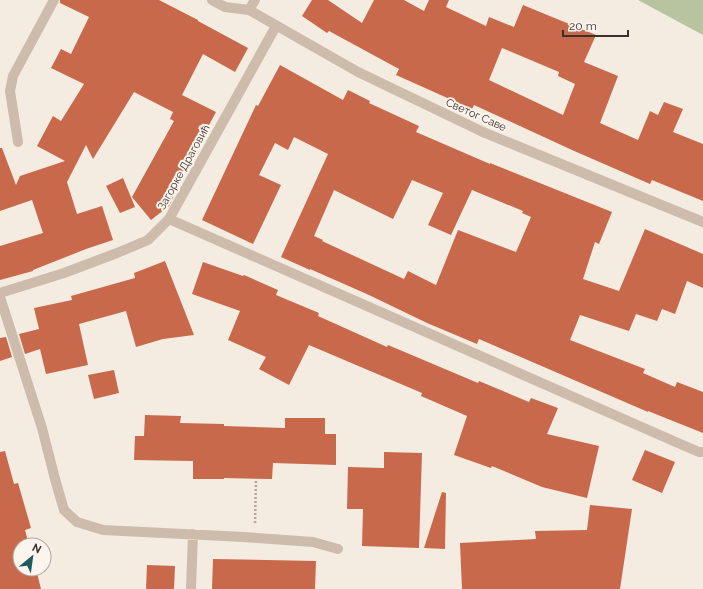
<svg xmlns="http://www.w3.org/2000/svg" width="703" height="589" font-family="Raleway,sans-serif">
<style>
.green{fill:#b8c4a0}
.building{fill:#c8694b;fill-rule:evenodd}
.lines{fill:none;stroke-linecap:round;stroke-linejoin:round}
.path{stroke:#b9a596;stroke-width:2.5;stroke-dasharray:2 2;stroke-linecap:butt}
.minor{stroke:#cdbbac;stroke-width:10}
.labels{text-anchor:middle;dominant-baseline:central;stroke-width:4;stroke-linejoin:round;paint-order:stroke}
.street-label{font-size:11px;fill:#3b302b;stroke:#fbf5ee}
</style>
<rect width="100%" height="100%" fill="#f4ebe1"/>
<path class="green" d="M638,0H703V35Z"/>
<path class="building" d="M60,0H159L198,20V21L248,48L235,72L203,54L182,95L216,112L171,195L173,198L169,206L151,220L132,197L174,121L170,119L173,112L134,92L93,159L86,145L67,182L77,214L102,206L113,240L86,249L33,270V271L0,280V246L43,233L32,200L0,211V148H2L16,185L20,176L65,161L37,146L53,116L61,121L84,84L51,68L61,49L71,54L89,17L60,3Z
M312,0H328L362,23L374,0H404L424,11L429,0H449L446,7L486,26L489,17L514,27L523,5L596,35L584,62L618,76L600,123L638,140L650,111L658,115L664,102L683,109L673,132L703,144V201L652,180L650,184L572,150L474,105L472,109L396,75L399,69L329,31L327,33L302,16ZM502,48L559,72L558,76L575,84L563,115L489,80Z
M280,65L343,100L348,90L370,101L369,103L419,126L416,132L490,164V163L612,212L599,244L595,242L583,279L619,291L645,229L703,254V288L687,281L675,314L662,309L657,321L636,314L629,331L580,315L570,340L645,369L643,373L675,387L677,382L703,392V433L648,411V412L479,339L477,344L427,323L369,295L310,269V270L281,257L328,154L294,137L288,150L275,143L259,175L281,185L253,244L202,220L256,105L258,106ZM412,180L443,193L428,225L451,235L472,190L523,211L522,213L531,217L516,252L458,230L436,285L408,271L404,279L322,241L323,240L314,236L334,190L393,219Z
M123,178L135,207L120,213L106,186Z
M165,261L194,335L163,339L136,347L126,311L79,324L88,365L46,374L40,349L25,354L19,334L39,329L34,308L72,300L71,296L135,278L134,273Z
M203,262L243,276L244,275L278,290L276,295L319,313L318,316L387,347L388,345L478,383L479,381L529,402L531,398L558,408L547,434L599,446L587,498L542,487L492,466L491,468L454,455L467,416L421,396L422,393L309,345L289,385L259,369L266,357L228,340L240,311L192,294Z
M6,337L12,357L0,361V338Z
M114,370L119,393L94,399L88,375Z
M145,415L181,416L180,423L224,424V426L285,428V418H325V434H336V465L273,463L272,479L224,478V479H193V461L134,460L135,436H144Z
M645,450L675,462L662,493L632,480Z
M5,451L14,484L18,483L31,528L25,530L29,545H20V569H36L41,589H0V452Z
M384,452L422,453L419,548L362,546L363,509H347L348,467L384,468Z
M442,492L446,493L445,549L424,548Z
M590,505L632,509L620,589H462L460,543L536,539L535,531L587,530Z
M213,559L316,561L315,589H212Z
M147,565L175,566L174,589H146Z"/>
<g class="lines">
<path class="path" d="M255,523L256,479"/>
<path class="minor" d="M212,0L225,7L249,10L358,72L483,132L703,222
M249,10L255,0
M18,142L10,91L13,76L54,0
M169,219L678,443L699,452H703
M0,293L64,273L117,253L148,240L169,219L276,26
M0,297L42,428L55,479L64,510L77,522L103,530L244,537L313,542L338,549
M191,589L193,534"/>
</g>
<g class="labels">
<g class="street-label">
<text transform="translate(476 115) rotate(24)">Светог Саве</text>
<text transform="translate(184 167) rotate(-61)">Загорке Драговић</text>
</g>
</g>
<g transform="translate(32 557) rotate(29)"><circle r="19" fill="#fbf5ee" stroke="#aea6a0"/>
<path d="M0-3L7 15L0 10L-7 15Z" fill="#1f5a5e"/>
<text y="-6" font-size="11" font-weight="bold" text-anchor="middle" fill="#3b302b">N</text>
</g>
<path d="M563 30v6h65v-6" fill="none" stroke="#3b302b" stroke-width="2"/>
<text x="569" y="30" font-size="12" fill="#3b302b" stroke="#fbf5ee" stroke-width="3" paint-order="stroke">20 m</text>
</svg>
